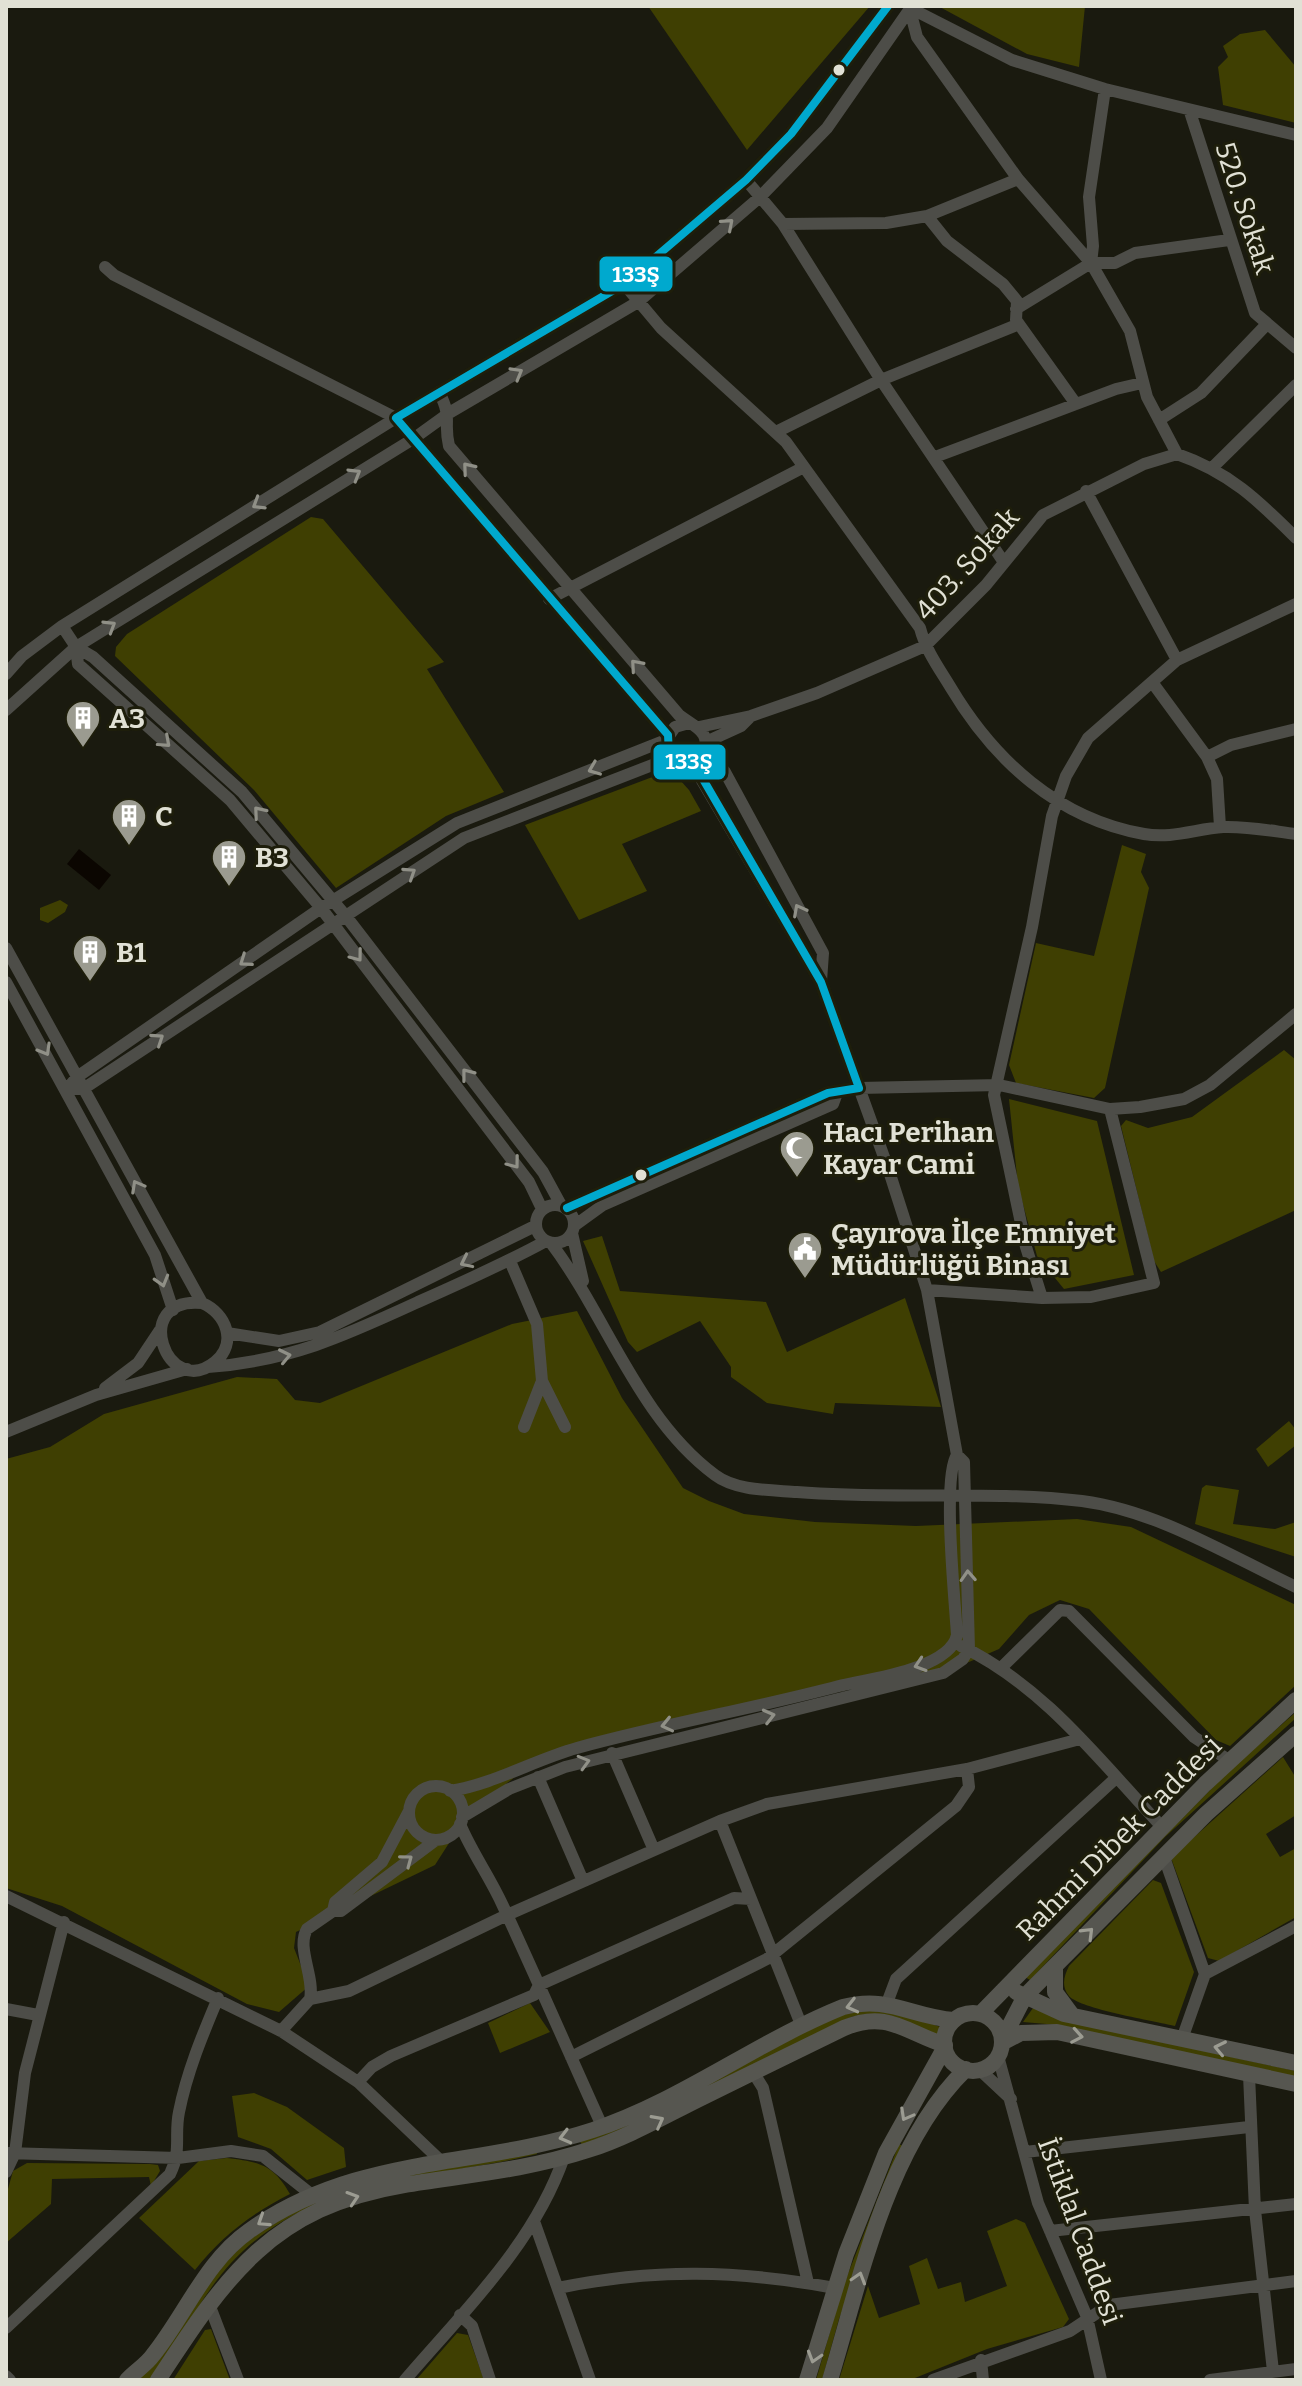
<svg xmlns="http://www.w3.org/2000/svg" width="1302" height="2386" font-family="Bitter,serif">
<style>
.green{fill:#3f3f02}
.water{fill:#0b0601}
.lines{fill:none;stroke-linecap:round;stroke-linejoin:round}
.minor{stroke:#4d4d48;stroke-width:12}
.major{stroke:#565650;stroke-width:16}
.bus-1-casing{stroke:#1e1e0b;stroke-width:14}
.bus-1{stroke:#00a9ce;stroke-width:8}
.oneway{stroke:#909087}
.oneway2{stroke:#9c9c92}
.bus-dot{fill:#e1e1d5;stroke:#1e1e0b;stroke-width:3}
.labels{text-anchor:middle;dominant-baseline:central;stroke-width:6;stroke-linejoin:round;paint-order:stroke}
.street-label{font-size:28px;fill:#e1e1d5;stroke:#1e1e0b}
.poi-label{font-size:28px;font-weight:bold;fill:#e1e1d5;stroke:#1e1e0b;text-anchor:start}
.line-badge{stroke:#1e1e0b;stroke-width:3}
.badge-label{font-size:22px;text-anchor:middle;font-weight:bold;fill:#fff}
</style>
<rect width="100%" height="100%" fill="#1a1a0f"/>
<path class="green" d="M648,6H870L747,150Z
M938,6H1085L1079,67L1027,54Z
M1265,30L1296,67V123L1223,105L1218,67L1228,57L1223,46L1240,34Z
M311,517L323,519L444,662L427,669L504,792L446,816L336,888L254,790L115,656L116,647L127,634Z
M671,770L689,790L701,811L622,844L647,891L579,920L525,825Z
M1122,845L1146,854L1141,872L1149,888L1105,1088L1094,1098L1016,1083L1009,1065L1036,943L1094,956Z
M60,900L68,905L65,912L48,923L40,920V908Z
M1284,1050L1296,1060V1210L1161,1272L1154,1261L1121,1126L1126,1120L1148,1128L1192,1117Z
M1009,1099L1097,1121L1134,1275L1064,1289L1037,1256L1018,1186Z
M602,1236L620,1291L766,1302L787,1352L905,1298L941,1407L835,1403L833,1414L767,1403L731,1377V1367L700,1321L637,1352L628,1342L583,1241Z
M577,1311L622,1398L683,1488L709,1501L744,1514L815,1522L916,1526L1077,1519L1131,1527L1296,1605V1685L1230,1746L1216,1740L1089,1609L1060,1600L1029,1615L999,1649L969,1662L535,1761L467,1815L435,1865L296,1932L294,1948L309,1986L279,2012L247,2004L62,1906L6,1888V1459L50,1447L104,1414L237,1377L277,1379L295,1400L320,1403L512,1324Z
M1289,1421L1296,1430V1445L1268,1467L1256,1449Z
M1206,1485L1239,1490L1233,1524L1275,1529L1296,1522V1557L1195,1524L1202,1488Z
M1296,1712V1718L1165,1837L1030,1980L1025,1977L1232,1768Z
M1283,1757L1296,1778V1815L1266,1834L1280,1857L1296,1848V1917L1219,1961L1208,1958L1171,1858Z
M1153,1880L1161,1883L1194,1972L1175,2026C1155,2021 1080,2009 1069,1996C1061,1986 1064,1976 1069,1966Z
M530,2003L550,2032L500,2053L488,2023Z
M1033,2008L1075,2023L1296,2071V2077L1058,2025L1023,2022Z
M862,2009L910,2016L943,2028L939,2042C909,2023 888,2008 851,2017L649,2118L582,2145L579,2140L840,2015Z
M254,2093L287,2107L344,2148L346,2167L307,2180L271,2149L238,2137L232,2096Z
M899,2144L903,2146L839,2319L822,2380H816L844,2284Z
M536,2150L537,2154C431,2180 311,2177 231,2263C199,2298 180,2343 151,2380H138C175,2345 195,2295 230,2258C309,2172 430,2173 536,2150Z
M227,2158C259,2162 273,2164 290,2194C251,2214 222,2236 195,2270L139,2218L199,2161Z
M27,2163L150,2164L158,2165L160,2171L151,2186L149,2177L52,2179L51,2204L6,2243V2196L13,2171Z
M1016,2219L1025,2223L1069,2319L1063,2327L987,2349L910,2380H839L868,2286L879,2318L920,2304L909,2266L927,2258L938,2289L961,2282L965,2302L1007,2286L987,2231Z
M211,2329L230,2380H173L205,2330Z
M457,2333L468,2335L484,2380H416Z"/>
<path class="water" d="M79,849L111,875L99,890L67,864Z"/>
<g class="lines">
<path class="minor" d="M909,6L917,37L1018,179L1091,263L1130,331L1147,397L1177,454
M910,8L1012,60L1105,89L1296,135
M1190,112L1255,313L1296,348
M746,180L783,224L881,380L1003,561
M927,216L947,241L1003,284L1017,301L1016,320L1076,404
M783,224L886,223L927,216L1018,179
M1091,263L1093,246L1089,197L1105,89
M105,267L114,275L396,418L668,735
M624,284L661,328L786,442L920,628C926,651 939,668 951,688C994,760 1058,819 1144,834C1171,839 1196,829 1223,827C1247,826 1272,831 1296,834
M1016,309L1091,263H1115L1135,253L1229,240
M439,392C453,419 443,421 449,446L679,715C694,727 714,732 702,755L686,763L673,757L666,740L675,727L689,723
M1159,420L1201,393L1267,324
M776,432L881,380L1019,324
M1177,454C1229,472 1258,500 1296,538
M935,457L1116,389L1142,383
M1213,467L1296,385
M1086,491L1177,660L1296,604
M549,599L804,467
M62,626L76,647L78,664L230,800L321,908L529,1182L542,1209
M76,647L93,657L242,792L345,915L543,1172L561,1205
M6,674L22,656L62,626L396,418L624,284L746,180L791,134L888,6
M1152,682L1207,757L1217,779L1220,827
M6,710L76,647L413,439L449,413L638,302L760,197L827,128L912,6
M699,727L751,716L817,693L925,646L986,585L1043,515L1144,464L1177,454
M706,742L741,726L751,716
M705,749L725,772L823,953L821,981
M1207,757L1231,745L1296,729
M6,948L202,1303C226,1313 238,1343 215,1362C167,1401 129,1296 202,1303
M6,982L155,1255L173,1310
M67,1089L77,1077L321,908L457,823L666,740
M67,1089H83L464,838L673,757
M1110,1109L1154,1283L1091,1297L1042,1298L1026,1247L994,1095L1032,927L1052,816L1066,776L1088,738L1177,660
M536 1224a19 19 0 1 1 38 0a19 19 0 1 1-38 0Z
M567,1208L828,1093L859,1088L999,1085L1110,1109L1140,1107L1184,1099L1210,1085L1296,1014
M574,1226L603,1205L833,1104L837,1093
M572,1233L583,1281
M551,1243C607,1317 638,1418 715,1475C736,1491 771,1490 797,1492C891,1500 990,1490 1082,1501C1158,1511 1228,1555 1296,1587
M510,1261L537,1324L542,1381L524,1427
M927,1290L1042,1298
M227,1333L279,1341L320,1332L535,1226
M208,1367C290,1361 344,1336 418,1302C461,1283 504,1264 546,1241
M542,1381L565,1427
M105,1388L138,1363L160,1330
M6,1432L96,1395L187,1369
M961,1646C1044,1686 1100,1761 1162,1827
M1002,1667L1060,1610L1069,1611L1194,1737L1230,1761
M612,1753L654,1850
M538,1777L583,1881
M409 1813a27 27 0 1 1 54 0a27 27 0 1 1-54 0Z
M450,1791C494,1784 534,1760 577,1748C664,1724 752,1709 839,1686C869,1679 950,1669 957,1635C955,1602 942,1476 957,1455
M462,1817L509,1789L565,1767L943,1673L963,1659L969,1649L964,1462L957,1455L927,1290L889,1171L821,982L691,762
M720,1821L802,2027
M460,1824C472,1853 490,1877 503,1906C537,1979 569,2053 602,2126
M1164,1857L1205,1974L1182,2039
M6,1896L281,2031L358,2082L441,2161
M333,1911L335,1902L382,1862L409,1811
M1205,1974L1296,1926
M310,1999C315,1977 296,1948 307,1929L333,1911H341L436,1840
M887,2003L896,1979L1116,1778
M6,2009L38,2015
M281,2031L310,1999L349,1991L507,1915L720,1821L767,1804L967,1769L1080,1739
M998,2056L1038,2203L1087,2317L1101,2380
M571,2057L767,1959L956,1806L969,1787L967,1769
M980,2070L1011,2099
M753,2072L763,2088L808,2283
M1249,2075L1255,2210L1274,2380
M358,2082L372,2067L391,2056L534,1995L539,1985L734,1898L751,1899
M1025,2152L1249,2127
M6,2153L178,2158L231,2151L263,2156L312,2195
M6,2172L15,2153L25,2073L64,1922
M535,2224L590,2380
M1050,2231L1296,2204
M558,2288C655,2268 737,2270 835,2288
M209,2304L238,2380
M460,2315L472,2326L490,2380
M6,2328L170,2174C182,2150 174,2136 179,2112C187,2072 202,2036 218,1998
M981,2360L983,2380
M6,2376L10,2380
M405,2380C464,2311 534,2244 564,2157
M933,2380L1070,2331L1109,2305L1296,2281
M1210,2380L1296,2369"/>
<path class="major" d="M1055,1967V1992L1072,2015
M1016,1992L1064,2014L1296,2063
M944 2042a29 29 0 1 1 58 0a29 29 0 1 1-58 0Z
M980,2014L1205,1784L1296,1700
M1001,2033L1010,2025L1025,1996L1206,1814L1296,1734
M1002,2043L1021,2033L1057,2032L1296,2084
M127,2380C135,2371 146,2365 153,2355C186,2314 205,2262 249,2231C357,2154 474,2169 593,2130C681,2101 758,2041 843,2007C888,1995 912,2017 954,2020
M158,2380C226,2276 272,2207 404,2185C466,2175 527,2170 588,2150C626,2138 661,2118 697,2100C746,2076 795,2052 844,2028C887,2010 905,2032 945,2045
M807,2380L846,2254L886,2153L945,2047
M830,2380C861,2278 887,2146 966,2069"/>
<g class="bus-1-casing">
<path id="bus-1" d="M859,1088L821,982L700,774L691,762L676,760L669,754L668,735L396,418L624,284L746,180L791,134L888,6
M567,1208L828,1093L859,1088"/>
</g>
<use href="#bus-1" class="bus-1"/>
</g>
<defs><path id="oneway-chevron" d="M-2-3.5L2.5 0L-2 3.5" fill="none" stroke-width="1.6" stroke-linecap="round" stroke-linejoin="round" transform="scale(2)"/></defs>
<g class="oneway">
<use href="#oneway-chevron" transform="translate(728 224) rotate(-41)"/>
<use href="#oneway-chevron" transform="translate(517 373) rotate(-30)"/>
<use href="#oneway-chevron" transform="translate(468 468) rotate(-130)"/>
<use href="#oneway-chevron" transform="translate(355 474) rotate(-31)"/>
<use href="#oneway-chevron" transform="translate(258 504) rotate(148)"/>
<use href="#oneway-chevron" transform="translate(110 626) rotate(-32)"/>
<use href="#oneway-chevron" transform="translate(636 665) rotate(-131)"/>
<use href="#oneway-chevron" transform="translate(165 742) rotate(42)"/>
<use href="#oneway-chevron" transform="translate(594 769) rotate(158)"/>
<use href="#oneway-chevron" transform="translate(259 812) rotate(-130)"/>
<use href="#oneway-chevron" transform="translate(410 873) rotate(-33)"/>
<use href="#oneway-chevron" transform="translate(799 910) rotate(-118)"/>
<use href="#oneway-chevron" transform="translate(357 956) rotate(53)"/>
<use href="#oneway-chevron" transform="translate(245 961) rotate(145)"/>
<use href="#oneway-chevron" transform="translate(158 1039) rotate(-34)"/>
<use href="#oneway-chevron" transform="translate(45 1050) rotate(60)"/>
<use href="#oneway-chevron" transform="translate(467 1074) rotate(-128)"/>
<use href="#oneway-chevron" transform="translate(514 1163) rotate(53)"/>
<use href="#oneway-chevron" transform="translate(137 1186) rotate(-119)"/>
<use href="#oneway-chevron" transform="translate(466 1262) rotate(154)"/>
<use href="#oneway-chevron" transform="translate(162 1281) rotate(74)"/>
<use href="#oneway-chevron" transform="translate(285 1356) rotate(-12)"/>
<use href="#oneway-chevron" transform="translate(968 1576) rotate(-93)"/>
<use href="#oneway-chevron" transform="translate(920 1665) rotate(162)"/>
<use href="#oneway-chevron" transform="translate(769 1716) rotate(-14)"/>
<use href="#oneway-chevron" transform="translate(667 1725) rotate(167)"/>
<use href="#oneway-chevron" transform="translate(584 1762) rotate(-16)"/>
<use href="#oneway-chevron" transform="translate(407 1860) rotate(-37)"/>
</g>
<g class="oneway2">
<use href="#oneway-chevron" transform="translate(1088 1933) rotate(-45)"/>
<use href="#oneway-chevron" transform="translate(852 2006) rotate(166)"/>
<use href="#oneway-chevron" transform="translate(1077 2036) rotate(10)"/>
<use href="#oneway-chevron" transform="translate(1220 2048) rotate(-168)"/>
<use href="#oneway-chevron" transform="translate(906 2115) rotate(119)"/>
<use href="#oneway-chevron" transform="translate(658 2121) rotate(-28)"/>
<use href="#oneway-chevron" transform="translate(565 2137) rotate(165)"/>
<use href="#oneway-chevron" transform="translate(353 2198) rotate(-18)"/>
<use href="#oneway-chevron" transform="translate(263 2221) rotate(147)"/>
<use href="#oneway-chevron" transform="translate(859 2278) rotate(-73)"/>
<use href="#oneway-chevron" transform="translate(814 2357) rotate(107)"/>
</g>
<defs>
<g id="building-pin" transform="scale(1.8)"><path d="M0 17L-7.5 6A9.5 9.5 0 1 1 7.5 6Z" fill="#9b9b90" stroke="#1e1e0b"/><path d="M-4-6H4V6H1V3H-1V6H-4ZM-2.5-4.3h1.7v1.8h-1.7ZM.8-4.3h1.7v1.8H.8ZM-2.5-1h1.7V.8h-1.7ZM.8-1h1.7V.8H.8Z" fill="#fff"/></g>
<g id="mosque-pin" transform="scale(1.8)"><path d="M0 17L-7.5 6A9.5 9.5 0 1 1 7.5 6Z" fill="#9b9b90" stroke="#1e1e0b"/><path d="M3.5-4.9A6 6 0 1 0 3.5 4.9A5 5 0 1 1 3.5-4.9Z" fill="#fff"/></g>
<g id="civic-pin" transform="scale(1.8)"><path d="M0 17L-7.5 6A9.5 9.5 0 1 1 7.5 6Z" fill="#9b9b90" stroke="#1e1e0b"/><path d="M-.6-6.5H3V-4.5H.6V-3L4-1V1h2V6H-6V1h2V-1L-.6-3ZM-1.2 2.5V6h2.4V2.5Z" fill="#fff"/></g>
</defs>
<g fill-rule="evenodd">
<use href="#building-pin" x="83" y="718"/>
<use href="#building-pin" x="129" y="816"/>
<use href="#building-pin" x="229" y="857"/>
<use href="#building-pin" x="90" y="952"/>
<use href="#mosque-pin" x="797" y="1148"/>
<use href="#civic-pin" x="805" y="1249"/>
</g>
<g class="bus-dot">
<circle cx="839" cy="70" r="7"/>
<circle cx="641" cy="1175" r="7"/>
</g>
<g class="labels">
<g class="street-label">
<text transform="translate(1245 208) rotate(72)">520. Sokak</text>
<text transform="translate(967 564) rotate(-48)">403. Sokak</text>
<text transform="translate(1119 1838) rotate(-45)">Rahmi Dibek Caddesi</text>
<text transform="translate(1080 2231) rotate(70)">İstiklal Caddesi</text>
</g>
<g class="poi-label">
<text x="109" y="718">A3</text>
<text x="155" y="816">C</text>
<text x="255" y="857">B3</text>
<text x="116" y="952">B1</text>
<text x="823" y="1132">Hacı Perihan<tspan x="823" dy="32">Kayar Cami</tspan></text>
<text x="831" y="1233">Çayırova İlçe Emniyet<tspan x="831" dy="32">Müdürlüğü Binası</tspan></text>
</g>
</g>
<g class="line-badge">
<rect x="598" y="255" width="76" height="38" rx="8" fill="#00a9ce"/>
<rect x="652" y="743" width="75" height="38" rx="8" fill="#00a9ce"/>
</g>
<g class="badge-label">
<text x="636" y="282">133Ş</text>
<text x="689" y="769">133Ş</text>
</g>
<rect width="1302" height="2386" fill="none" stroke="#e1e1d5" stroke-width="16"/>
</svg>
